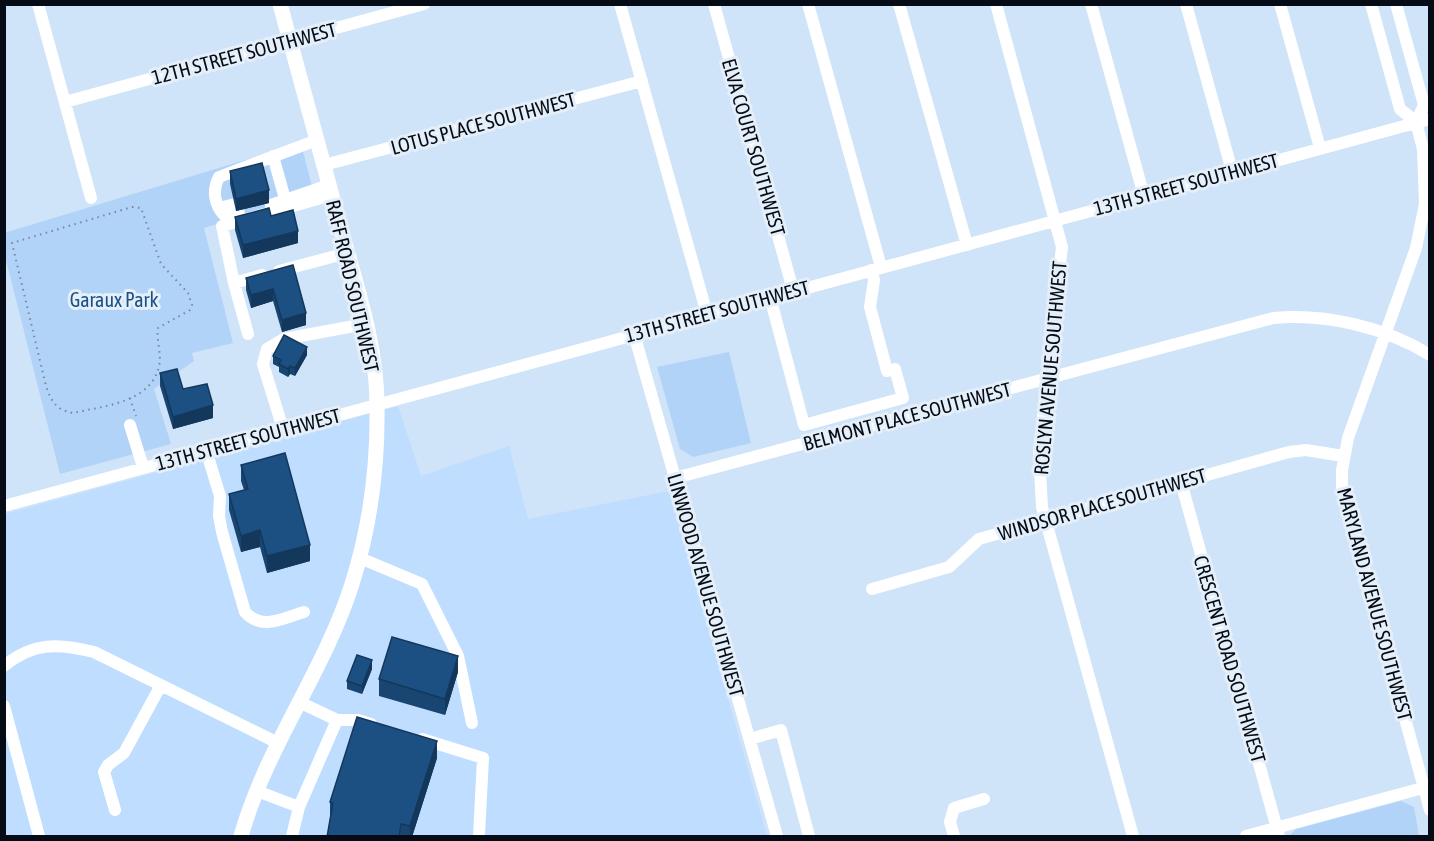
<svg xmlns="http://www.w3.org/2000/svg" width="1434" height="841" font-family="'Asap Condensed',sans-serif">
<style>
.built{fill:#beddff}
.green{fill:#b2d3f8}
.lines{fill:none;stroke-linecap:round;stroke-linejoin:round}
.path{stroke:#798797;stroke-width:2;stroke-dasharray:1.5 4.5;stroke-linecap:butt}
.minor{stroke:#fff;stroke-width:12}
.major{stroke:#fff;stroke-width:15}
.wall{fill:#184571}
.shaded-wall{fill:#14385c}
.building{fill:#1c5083;stroke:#14385c;stroke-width:1.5}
.labels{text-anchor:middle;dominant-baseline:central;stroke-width:6;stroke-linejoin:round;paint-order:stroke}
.street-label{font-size:20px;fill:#050c15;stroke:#e5effa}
.park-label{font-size:20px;fill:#1a5186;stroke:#e5effa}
</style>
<rect width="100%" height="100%" fill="#cfe3f9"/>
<path class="built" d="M398,406L421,476L509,446L528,519L669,491L767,836H5V514Z"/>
<path class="green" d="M300,140L314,194L204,228L233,343L192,353L194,361L154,389L171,444L60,474L5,256L4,233L275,151Z
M729,352L751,443L693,457L680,449L657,367Z
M1401,801L1414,807L1419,836H1289L1296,829Z"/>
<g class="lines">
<path class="path" d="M132,207L141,208L161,264L188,293L192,305L190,310L158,328C156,341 162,354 159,366C151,403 103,406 73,413C56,410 51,401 46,386L12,243Z
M130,398L136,416"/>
<path class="minor" d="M38,4L91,198
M620,4L707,314
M714,4L793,290
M808,4L881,267
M899,4L967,245
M996,4L1062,247L1039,452L1042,507L1133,836
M1091,4L1144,196
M1186,4L1232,171
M1280,4L1320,148
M1371,4L1400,109L1416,122L1423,149L1425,204L1416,248L1348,438L1342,470V488L1430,810
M1396,4L1424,105L1416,122
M65,102L424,4
M273,156L285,199
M324,165L642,81
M271,205L329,185
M219,208L235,204
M239,213L225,216C214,205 212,190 219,177L317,140
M279,271L347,253
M262,275L234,283L222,226L332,195
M234,283L248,334
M770,297L804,425L903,398L895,369L887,371L870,307L874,280L871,270
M634,334L777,836
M130,425L143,467
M283,429L263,364L267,349L284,339L365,324
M206,450L220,496L219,516L222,532L245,612C262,631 283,618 304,612
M675,478L1273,318C1325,313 1385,327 1430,355
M1181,482L1279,836
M4,506L1430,119
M360,558L422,584L458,656L472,723
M872,589L949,567L979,539L1289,452L1306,450L1343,456
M4,666C33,642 59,643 94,652L278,743
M4,706L39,836
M337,720H358L371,724
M422,739L483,758L479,836
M750,739L781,730L809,836
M257,791L299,807
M115,810L104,772L108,765L124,753L161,685
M292,836L299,807L337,720L299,702
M954,836L950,822L954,808L984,799
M1246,836L1430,786"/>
<path class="major" d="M241,836C266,747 324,672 352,584C370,527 378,465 377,405C377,348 358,291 343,236C322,159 301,82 280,4"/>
</g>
<path class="wall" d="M230,171L269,203L236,211L230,184Z
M271,216L298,243L243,258L235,230V217Z
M293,265L306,325L282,332L273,301L251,308L246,290V278Z
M307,355L295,376L290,374L288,377L279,372V367L273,364V356Z
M160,373L183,389L213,418L173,429L160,386Z
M241,465L310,561L267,573L260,547L241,552L229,510V494L244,490L241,481Z
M372,669L362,694L347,689V681Z
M458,672L445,715L379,696V679Z
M437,758L412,837H327L330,818V802Z"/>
<path class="shaded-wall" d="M269,190V203L236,211V199Z
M298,231V243L243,258V245Z
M273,289V301L251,308V295Z
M306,313V325L282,332V320Z
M307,347V355L295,376V368Z
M290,366V374L288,377V369Z
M213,405V418L173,429V417Z
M260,530V547L241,552V536Z
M310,545V561L267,573V556Z
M458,656V672L445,715V699Z
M372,660V669L362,694V686Z
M437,741V758L412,837H410V826Z"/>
<path class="building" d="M262,163L269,190L236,199L230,171Z
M269,208L271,216L293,210L298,231L243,245L235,217Z
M293,265L306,313L282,320L273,289L251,295L246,278Z
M284,335L307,347L295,368L290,366L288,369L279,364L281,360L273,356Z
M177,369L183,389L207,384L213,405L173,417L160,373Z
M285,453L310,545L267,556L260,530L241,536L229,494L248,489L241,465Z
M392,637L458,656L445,699L379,679Z
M357,655L372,660L362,686L347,681Z
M357,717L437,741L410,826L401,824L399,837H327L333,803L330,802Z"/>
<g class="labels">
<g class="street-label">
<text transform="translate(244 53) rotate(-15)">12TH STREET SOUTHWEST</text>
<text transform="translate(483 123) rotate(-15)">LOTUS PLACE SOUTHWEST</text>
<text transform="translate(754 147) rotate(74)">ELVA COURT SOUTHWEST</text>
<text transform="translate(1186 184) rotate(-15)">13TH STREET SOUTHWEST</text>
<text transform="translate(353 286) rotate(77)">RAFF ROAD SOUTHWEST</text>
<text transform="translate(717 311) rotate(-15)">13TH STREET SOUTHWEST</text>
<text transform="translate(1050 368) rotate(-85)">ROSLYN AVENUE SOUTHWEST</text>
<text transform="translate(907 416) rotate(-15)">BELMONT PLACE SOUTHWEST</text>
<text transform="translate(248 439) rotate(-15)">13TH STREET SOUTHWEST</text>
<text transform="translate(1102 504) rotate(-16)">WINDSOR PLACE SOUTHWEST</text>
<text transform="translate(706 585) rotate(74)">LINWOOD AVENUE SOUTHWEST</text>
<text transform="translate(1375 604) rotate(75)">MARYLAND AVENUE SOUTHWEST</text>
<text transform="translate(1230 659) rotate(74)">CRESCENT ROAD SOUTHWEST</text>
</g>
<g class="park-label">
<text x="114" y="299">Garaux Park</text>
</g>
</g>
<rect width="1434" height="841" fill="none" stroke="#050c15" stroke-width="12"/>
</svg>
